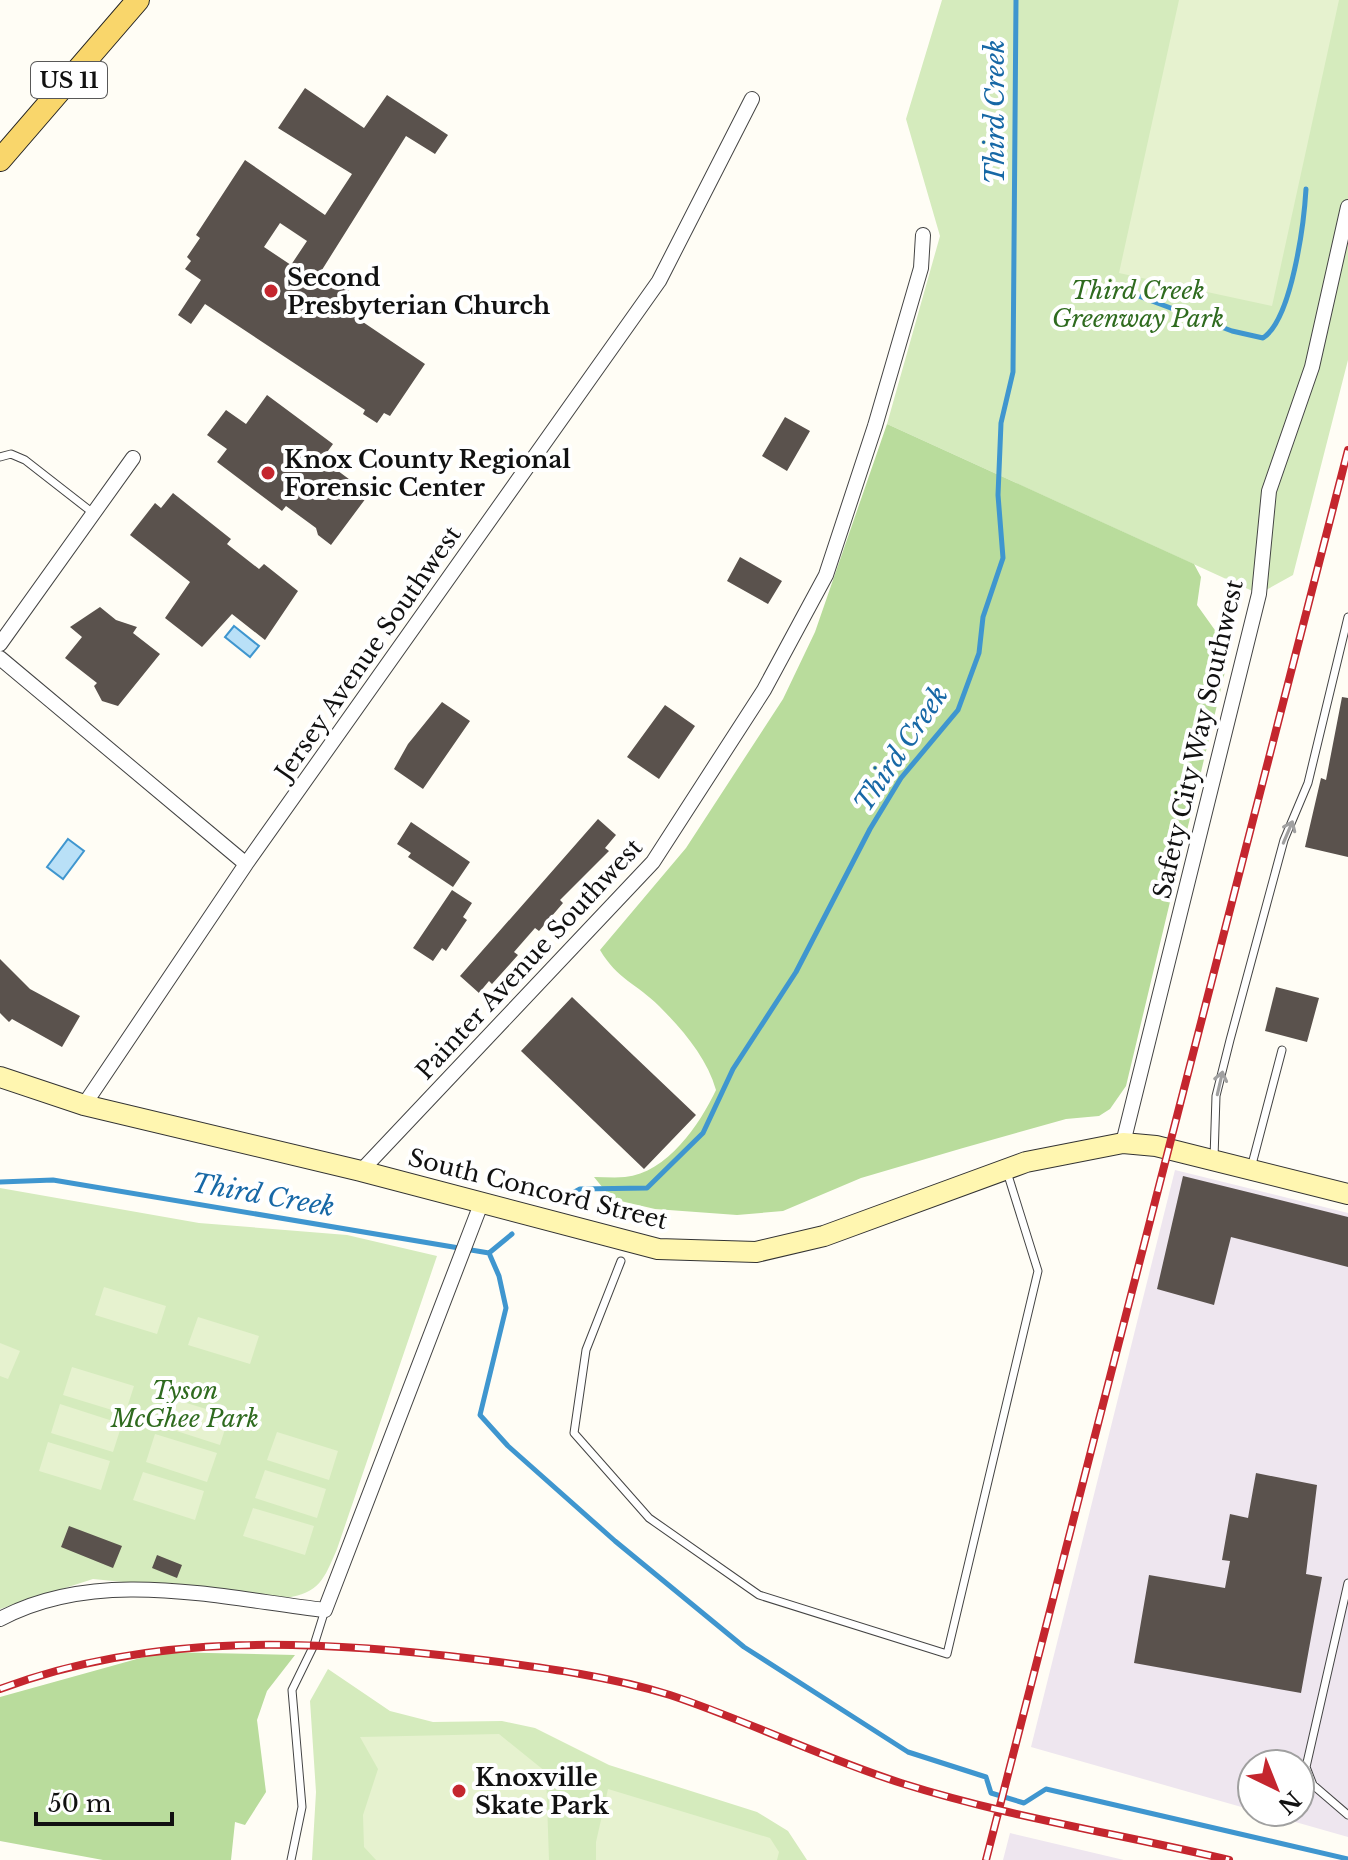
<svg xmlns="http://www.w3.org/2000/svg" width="1348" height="1860" font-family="'Libre Baskerville',serif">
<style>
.industrial{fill:#eee6ef}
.green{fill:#d5ebbd}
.forest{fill:#b9dc9c}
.pitch{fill:#e6f2cf}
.water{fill:#b9e0f7;stroke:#3f96cf;stroke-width:2}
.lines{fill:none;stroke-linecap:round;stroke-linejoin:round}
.stream{stroke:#3f96cf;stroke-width:5}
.building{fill:#5a524d;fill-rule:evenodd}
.lane-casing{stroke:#444;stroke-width:9}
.street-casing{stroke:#444;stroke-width:16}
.secondary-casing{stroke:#333;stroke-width:22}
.primary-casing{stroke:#222;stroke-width:24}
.lane{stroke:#fff;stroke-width:7}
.street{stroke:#fff;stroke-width:14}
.secondary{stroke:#fff6b0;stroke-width:20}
.primary{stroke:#f9d66b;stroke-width:22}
.rail-casing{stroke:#c4262e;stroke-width:8}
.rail{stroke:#fff;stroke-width:5;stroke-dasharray:15;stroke-linecap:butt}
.oneway{stroke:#a0a0a0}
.poi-dot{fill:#c4262e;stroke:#fff;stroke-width:3}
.labels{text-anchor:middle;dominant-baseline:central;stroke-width:8;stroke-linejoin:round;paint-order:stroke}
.shield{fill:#fff;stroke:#585858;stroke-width:2}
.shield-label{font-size:22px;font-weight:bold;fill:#111}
.poi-label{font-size:24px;font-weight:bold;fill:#111;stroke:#fff;text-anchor:start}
.park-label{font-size:24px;font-style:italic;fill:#2f6b1f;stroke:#fff}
.street-label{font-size:24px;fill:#111;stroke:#fff}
.water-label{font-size:26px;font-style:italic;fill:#1768a6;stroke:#fff}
</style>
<rect width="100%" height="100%" fill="#fffdf5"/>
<path class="industrial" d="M1175,1170L1348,1213V1837L1260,1812H1300V1764H1252V1810L1031,1747Z
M1010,1833L1124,1860H1003Z"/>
<path class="green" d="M942,0H1348V360L1293,575L1259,594L887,424L940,236L906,119Z
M0,1188L199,1223L347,1235L437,1256L337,1549C324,1579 320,1593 285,1598L93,1579L0,1609Z
M328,1669L390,1711L433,1722L502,1721L535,1728L609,1765L757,1812L788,1831L807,1860H312L316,1792L310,1701Z"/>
<path class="forest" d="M887,424L1194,564L1201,577L1197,605L1227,647L1228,659L1126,1086L1110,1109L1099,1116L1066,1119L963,1148L861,1178L783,1211L737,1215L655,1209L612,1199L594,1177C604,1177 615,1178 625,1177C667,1173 700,1124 716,1090C707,1058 683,1030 659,1006C637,984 617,979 600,950L686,848L783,699L815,632Z
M162,1652L295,1655L267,1691L257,1720L266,1792L245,1825L235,1822L231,1860H103L0,1841V1697Z"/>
<path class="pitch" d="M1179,0H1339L1272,306L1119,273Z
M104,1287L166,1306L157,1334L95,1315Z
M198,1317L259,1336L250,1364L188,1345Z
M0,1343L20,1351L8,1379L0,1376Z
M72,1367L134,1386L125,1414L63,1395Z
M167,1397L229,1416L220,1445L158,1425Z
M60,1404L122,1424L113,1452L51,1433Z
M277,1432L338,1451L329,1480L267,1460Z
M155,1434L217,1453L207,1482L146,1462Z
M48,1442L110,1461L101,1490L39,1471Z
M265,1470L326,1489L317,1518L255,1498Z
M143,1472L204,1491L195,1520L133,1500Z
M253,1508L314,1526L305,1555L243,1536Z
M499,1734L546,1772L549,1860H376L364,1847L363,1815L378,1769L360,1737Z
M608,1789L770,1838L779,1852L777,1860H596V1842Z"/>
<path class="water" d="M234,626L259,646L250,657L225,637Z
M68,839L84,851L63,879L47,867Z"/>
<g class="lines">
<path class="stream" d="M1120,289L1232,331L1263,338C1292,319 1304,223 1306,189
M0,1182L53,1180L489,1253L512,1234
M567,1196L580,1189L647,1188L703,1133L733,1069L796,972L870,829L901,778L958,710L979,653L983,617L1003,558L998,495L1001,423L1013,372L1016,0
M489,1253L499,1276L506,1308L480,1415L508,1446L615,1541L744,1647L908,1752L986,1777L991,1793L1024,1803L1046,1789L1348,1859"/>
</g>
<path class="building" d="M305,88L364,128L387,95L448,135L435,154L406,136L310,289L340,284L341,288L348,287L354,316L425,364L390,416L384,413L377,423L363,414L365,410L205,304L191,324L178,315L201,280L185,269L191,261L187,257L200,238L196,235L245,160L325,215L352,174L278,128ZM280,223L307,241L291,265L264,247Z
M267,395L333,444L322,459L369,494L331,545L318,535L316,528L286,506L282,511L217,462L227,449L207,435L226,410L246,424Z
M785,417L810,431L787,471L762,456Z
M173,493L231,539L227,544L259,569L264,564L298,591L265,640L232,614L202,647L165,618L190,582L130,535L155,503L161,508Z
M740,557L782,581L768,604L727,581Z
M100,607L116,620L137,627L133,633L160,654L118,706L102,701L94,686L97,683L65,658L82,637L70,627Z
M1342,697L1348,698V857L1305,847L1321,778L1326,780Z
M442,702L470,721L423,789L394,769L408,744Z
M665,705L695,726L659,779L627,757Z
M598,819L616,835L605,848L609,851L560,900L563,903L539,931L535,928L514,952L518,955L492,984L489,981L479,993L460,976Z
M411,822L470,862L453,887L408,857L411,853L397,844Z
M452,890L472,903L463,917L467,920L446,951L442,948L433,961L413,948Z
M0,959L30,989L80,1016L62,1047L12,1019L9,1022L0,1013Z
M1276,987L1319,998L1307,1042L1265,1031Z
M572,997L696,1115L644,1169L521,1051Z
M1183,1176L1348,1217V1267L1231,1237L1214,1305L1157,1289Z
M1256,1473L1317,1485L1306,1574L1322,1577L1301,1693L1134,1663L1149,1575L1225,1588L1230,1561L1222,1560L1230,1514L1248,1518Z
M69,1526L122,1546L113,1568L61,1547Z
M157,1555L182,1565L177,1578L152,1568Z"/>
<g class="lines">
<g class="lane-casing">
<path id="lane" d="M0,457L11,454L25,460L93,513
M1214,1158L1216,1096L1230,1040L1284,840L1308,783L1348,617
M1251,1168L1282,1050
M621,1261L586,1350L574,1433L649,1518L759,1595L947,1654L1038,1271L1007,1172
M1348,1583L1306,1767L1313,1785L1348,1815
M291,1860L302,1807L292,1690L314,1645L325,1610"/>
</g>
<g class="street-casing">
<path id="street" d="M0,644L133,458
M0,658L246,864
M84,1105L246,864L659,281L752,99
M1123,1143L1259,594L1269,491L1312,367L1348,207
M361,1171L653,862L764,690L826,575L875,426L921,268L923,235
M0,1619C99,1566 220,1598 325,1610L481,1204"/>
</g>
<g class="secondary-casing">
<path id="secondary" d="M0,1077L84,1105L361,1171L658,1249L756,1252L824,1236L1026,1162L1123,1143L1156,1146L1348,1194"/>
</g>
<g class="primary-casing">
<path id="primary" d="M0,160L138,0"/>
</g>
<use href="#lane" class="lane"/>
<use href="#street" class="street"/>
<use href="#secondary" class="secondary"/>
<use href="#primary" class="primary"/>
<g class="rail-casing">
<path id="rail" d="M0,1689C155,1631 321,1640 483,1660C545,1668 609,1676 670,1695C748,1721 823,1758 901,1783C1008,1817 1120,1834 1229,1860
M986,1860L1348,450"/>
</g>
<use href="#rail" class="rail"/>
</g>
<defs><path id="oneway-shaft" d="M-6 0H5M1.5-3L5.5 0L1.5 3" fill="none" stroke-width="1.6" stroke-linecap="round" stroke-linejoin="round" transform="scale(2)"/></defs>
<g class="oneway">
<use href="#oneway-shaft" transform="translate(1288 832) rotate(-67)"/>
<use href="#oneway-shaft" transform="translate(1220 1083) rotate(-77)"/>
</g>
<g class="poi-dot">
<circle cx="271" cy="291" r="8"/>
<circle cx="268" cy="473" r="8"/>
<circle cx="459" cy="1791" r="8"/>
</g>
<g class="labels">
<rect class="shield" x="31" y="62" width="76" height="36" rx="6"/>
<g class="shield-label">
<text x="69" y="80">US 11</text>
</g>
<g class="poi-label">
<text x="287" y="277">Second<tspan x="287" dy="28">Presbyterian Church</tspan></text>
<text x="284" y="459">Knox County Regional<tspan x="284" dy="28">Forensic Center</tspan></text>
<text x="475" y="1777">Knoxville<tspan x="475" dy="28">Skate Park</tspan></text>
</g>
<g class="park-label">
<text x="1138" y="290">Third Creek<tspan x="1138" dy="28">Greenway Park</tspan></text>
<text x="185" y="1390">Tyson<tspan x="185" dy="28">McGhee Park</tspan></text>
</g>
<g class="street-label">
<text transform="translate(368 653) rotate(-55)">Jersey Avenue Southwest</text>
<text transform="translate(1198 739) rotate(-77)">Safety City Way Southwest</text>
<text transform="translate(529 959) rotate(-47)">Painter Avenue Southwest</text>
<text transform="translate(538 1189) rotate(14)">South Concord Street</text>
</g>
<g class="water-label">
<text transform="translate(995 112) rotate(-90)">Third Creek</text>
<text transform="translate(901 749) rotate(-56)">Third Creek</text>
<text transform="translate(263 1195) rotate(10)">Third Creek</text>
</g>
</g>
<g transform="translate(1276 1788) rotate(137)"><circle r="38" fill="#ffffff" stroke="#a0a0a0" stroke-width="2"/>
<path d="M0-6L14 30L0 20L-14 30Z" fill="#c4262e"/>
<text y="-12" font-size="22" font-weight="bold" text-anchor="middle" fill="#111111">N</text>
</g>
<path d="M36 1812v12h136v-12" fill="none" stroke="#111111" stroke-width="4"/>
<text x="48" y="1812" font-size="24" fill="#111111" stroke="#ffffff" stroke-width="6" paint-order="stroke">50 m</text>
</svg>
